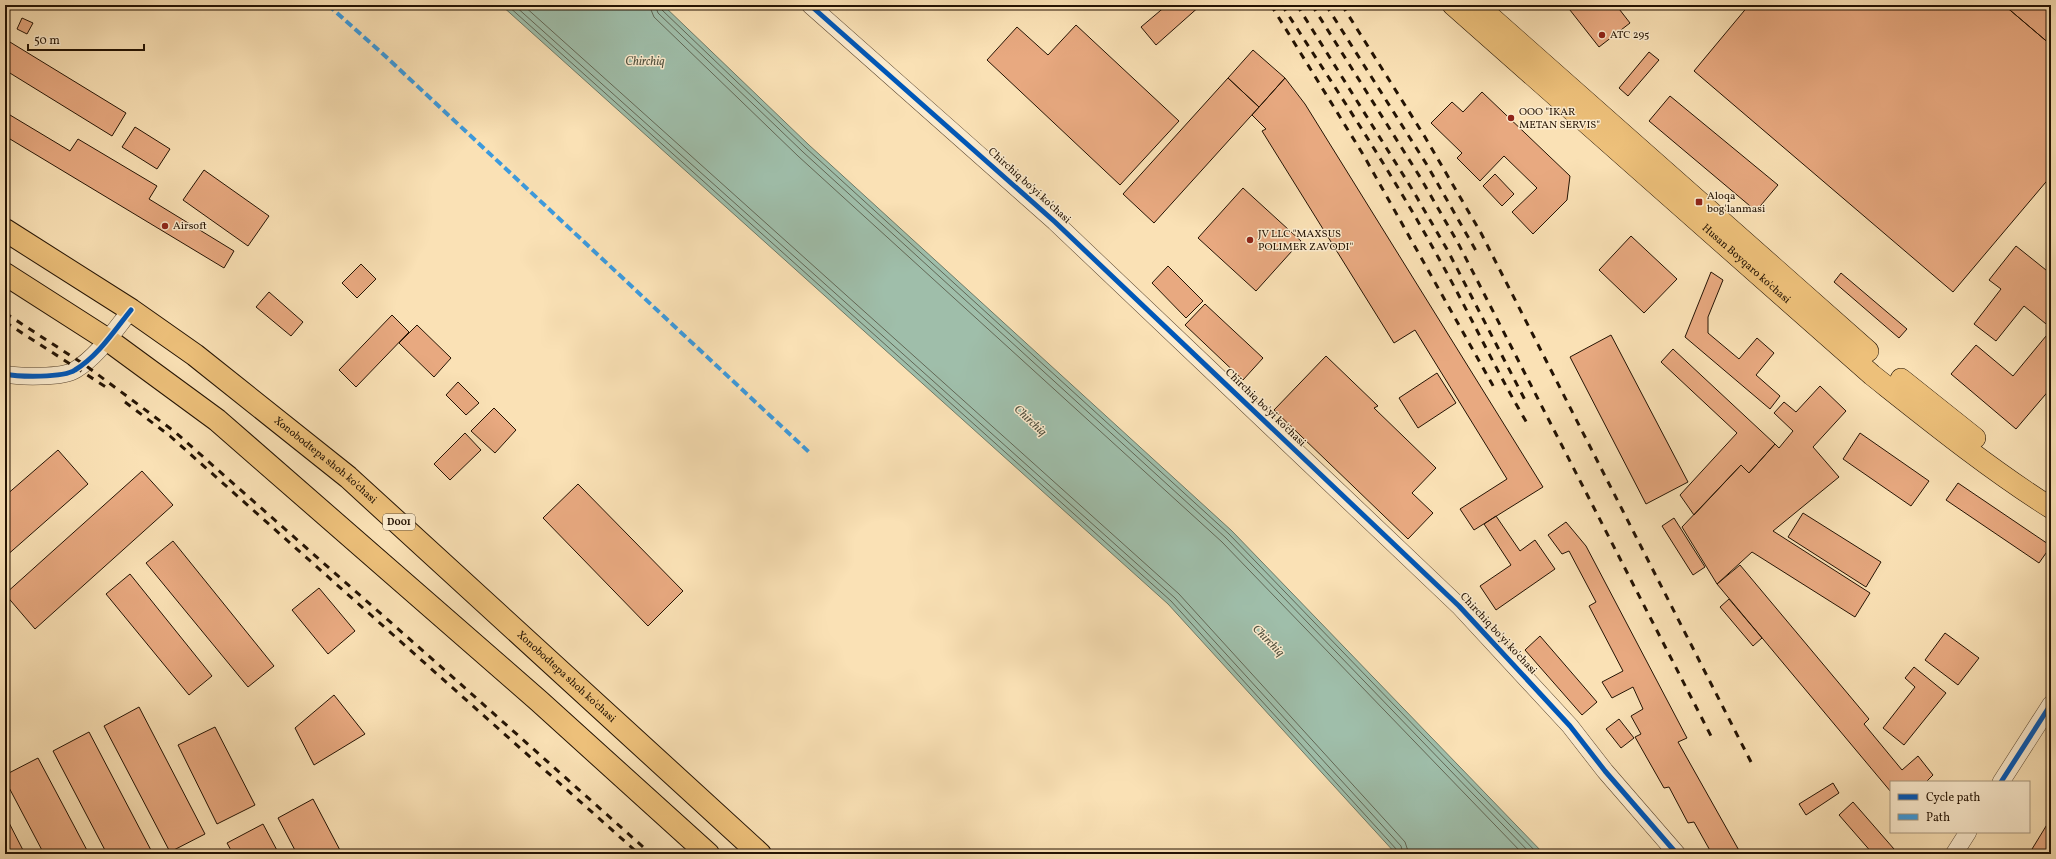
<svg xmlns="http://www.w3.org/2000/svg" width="2056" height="859" font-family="Vollkorn,serif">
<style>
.water{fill:#9fbeaa;stroke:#6e7a67}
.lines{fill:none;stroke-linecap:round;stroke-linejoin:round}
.shore{stroke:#626856;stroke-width:1}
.building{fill:#e8a980;stroke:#241303}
.minor-casing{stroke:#5a4630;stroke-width:18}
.major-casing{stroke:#241303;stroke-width:22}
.highway-casing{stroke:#241303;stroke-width:24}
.minor{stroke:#fceccf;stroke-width:17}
.major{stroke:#edc07a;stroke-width:21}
.highway{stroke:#edc07a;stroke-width:22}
.rail{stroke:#241303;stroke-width:3;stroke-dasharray:7 7;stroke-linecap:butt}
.quiet{stroke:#3c9add;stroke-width:4;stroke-dasharray:8 4;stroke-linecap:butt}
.cycleway-casing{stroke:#fceccf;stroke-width:8}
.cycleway{stroke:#0057b8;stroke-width:5}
.poi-dot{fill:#8f2418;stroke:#fceccf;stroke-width:1.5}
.labels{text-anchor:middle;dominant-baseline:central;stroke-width:3;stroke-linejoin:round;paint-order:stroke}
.shield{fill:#fceccf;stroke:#655440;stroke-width:1}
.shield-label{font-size:10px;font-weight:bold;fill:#241303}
.poi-label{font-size:11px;fill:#241303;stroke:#fceccf;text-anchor:start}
.street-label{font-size:11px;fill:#241303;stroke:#fceccf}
.water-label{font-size:12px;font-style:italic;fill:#4f4f3d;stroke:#fceccf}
</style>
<rect width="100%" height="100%" fill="#fae1b5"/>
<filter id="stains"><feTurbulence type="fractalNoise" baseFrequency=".005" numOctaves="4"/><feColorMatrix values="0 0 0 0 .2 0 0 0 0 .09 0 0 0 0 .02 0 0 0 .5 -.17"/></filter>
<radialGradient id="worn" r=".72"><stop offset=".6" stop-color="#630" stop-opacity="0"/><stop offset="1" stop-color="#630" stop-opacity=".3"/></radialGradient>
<path class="water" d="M501,5H663L809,145L1232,531L1544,854H1396L1168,604Z"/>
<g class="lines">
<path class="shore" d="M507,5L1171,601L1397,850L1398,854
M514,5L1175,598L1401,846L1403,854
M523,5L1179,594L1405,842L1409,854
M649,5L654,17L798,156L1222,542L1523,854
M655,5L658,13L803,152L1226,538L1531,854
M660,5L662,10L806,148L1229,534L1538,854"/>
</g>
<path class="building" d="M1167,5H1201L1156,45L1141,27Z
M1566,5H1616L1630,23L1599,47Z
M1749,5H2004L2051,45V176L1953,292L1694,71Z
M2004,5H2051V45Z
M22,18L33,23L27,34L17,29Z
M1076,25L1179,121L1120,185L987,60L1017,27L1048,55Z
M5,39L126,113L112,136L5,70Z
M1253,50L1285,78L1259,107L1228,78Z
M1649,52L1659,60L1628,96L1619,88Z
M1228,78L1259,107L1154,223L1123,194Z
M1285,78L1305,104L1543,487L1474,530L1460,509L1507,479L1415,330L1394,343L1262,131L1266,129L1252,115Z
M1482,92L1570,176L1567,200L1533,234L1512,212L1537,188L1504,156L1480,181L1457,158L1462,153L1431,123L1452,102L1463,112Z
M1670,96L1778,185L1756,211L1649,121Z
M5,112L70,151L78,139L157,186L149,199L234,251L224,268L5,136Z
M135,127L170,149L157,169L122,147Z
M204,170L269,216L248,246L183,200Z
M1495,174L1514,194L1502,206L1483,186Z
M1243,188L1301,241L1256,291L1198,238Z
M1631,236L1677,279L1644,313L1599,270Z
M2016,246L2051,274V328L2024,306L1996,341L1974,324L2001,289L1989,280Z
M361,264L376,279L357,298L342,283Z
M1168,266L1203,301L1186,318L1152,283Z
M1711,272L1723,280L1708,317V333L1739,359L1757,338L1774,353L1756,375L1780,396L1770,409L1685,337Z
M1841,273L1907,329L1899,338L1834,282Z
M269,292L303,322L291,336L256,307Z
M1205,304L1263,358L1243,380L1185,325Z
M392,315L409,332L356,387L339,370Z
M417,325L451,358L434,377L399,343Z
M2051,330V388L2016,429L1951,374L1976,345L2013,376Z
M1611,335L1688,482L1646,504L1570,357Z
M1673,349L1775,444L1749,473L1741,465L1694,515L1680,495L1737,433L1661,362Z
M1326,356L1378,406L1374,408L1436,468L1412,493L1433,513L1408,539L1274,410Z
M1437,373L1456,403L1418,428L1399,398Z
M458,382L479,403L466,415L446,395Z
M1820,386L1846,411L1813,447L1839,477L1773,531L1870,593L1855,617L1752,552L1717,584L1682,527L1741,465L1749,473L1775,444L1779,448L1793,431L1774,413L1784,402L1796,412Z
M494,408L516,430L495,453L471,431Z
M465,433L481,450L450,480L434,464Z
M1860,433L1929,481L1911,506L1843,459Z
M58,450L88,484L5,557V496Z
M142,471L173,505L35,629L5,594Z
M1958,483L2051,546L2039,563L1946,500Z
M578,484L683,591L648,626L543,518Z
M1803,513L1881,562L1866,587L1788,537Z
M1496,516L1520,551L1535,540L1555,569L1496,610L1480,586L1511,565L1484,524Z
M1674,518L1705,567L1693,575L1662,526Z
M1566,522L1586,546L1687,738L1678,742L1741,854H1712L1694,822L1688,823L1669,787L1664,788L1635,737L1641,734L1631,716L1643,709L1633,687L1612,698L1602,682L1623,671L1589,606L1596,602L1569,551L1562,554L1548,535Z
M173,541L274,666L248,687L146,563Z
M1740,565L1869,719L1864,724L1902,770L1918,756L1933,775L1926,782H1891V792L1717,584Z
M130,574L212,676L189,695L106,594Z
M319,588L355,631L328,654L292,610Z
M1729,599L1762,638L1753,646L1720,607Z
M1945,633L1979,658L1958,685L1925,660Z
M1540,636L1597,702L1582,715L1525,650Z
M1914,667L1946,693L1904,745L1883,728L1915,687L1905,678Z
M334,695L365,734L314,765L295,728Z
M139,707L205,834L170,852L104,726Z
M1619,719L1634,738L1621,748L1606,729Z
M215,727L255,805L217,824L178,745Z
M89,732L153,854H107L53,751Z
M38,758L89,854H44L5,780V775Z
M1833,783L1839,793L1806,815L1799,804Z
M313,799L342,854H297L278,818Z
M1853,802L1894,849L1889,854H1873L1839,815Z
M5,815L25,854H5Z
M2051,818V854H2029Z
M263,824L279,854H233L227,843Z"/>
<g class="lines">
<g class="minor-casing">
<path id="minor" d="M810,5L1055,222L1459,606L1570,726L1605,771L1677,854
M5,374C19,377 63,378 75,370C98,356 114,331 131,310
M2001,782L2051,704
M1954,854L1968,832"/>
</g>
<g class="major-casing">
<g id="major">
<path id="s1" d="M1453,5L1872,375C1930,421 1988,468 2051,508"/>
<path d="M1477,5L1868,351"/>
<path d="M1901,379L1975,438"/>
</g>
</g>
<g class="highway-casing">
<g id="highway">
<path id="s2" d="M5,230L131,310L195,355L348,477L760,854"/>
<path d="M5,274L108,340L217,420L539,701L708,854"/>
</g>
</g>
<use href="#minor" class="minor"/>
<use href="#major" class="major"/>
<use href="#highway" class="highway"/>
<path class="rail" d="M1271,5L1364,156L1496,391
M1282,5C1335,88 1391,171 1438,257C1469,312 1495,369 1527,423
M1297,5L1412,189L1448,251L1526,402
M1312,5L1420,177L1458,243L1711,736
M1326,5L1427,165L1479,256
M1342,5L1425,137L1481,233L1751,762
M5,313L85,365L175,432L456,680L651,854
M5,322L109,389
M125,402L170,436L639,854"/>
<path class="quiet" d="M328,5L383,54L810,453"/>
<g class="cycleway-casing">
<path id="cycleway" d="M810,5L1055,222L1459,606L1570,726L1605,771L1677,854
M5,374C19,377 63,378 75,370C98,356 114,331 131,310
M2001,782L2051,704"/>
</g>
<use href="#cycleway" class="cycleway"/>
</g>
<g class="poi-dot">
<circle cx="1602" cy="35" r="4"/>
<circle cx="1511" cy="118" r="4"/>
<rect x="1695" y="198" width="8" height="8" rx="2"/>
<circle cx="165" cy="226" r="4"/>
<circle cx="1250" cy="240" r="4"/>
</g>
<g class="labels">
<rect class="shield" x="383" y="514" width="32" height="16" rx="3"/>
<g class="shield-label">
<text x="399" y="522">D001</text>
</g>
<g class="poi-label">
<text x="1610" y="35">ATC 295</text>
<text x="1519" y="112">OOO "IKAR<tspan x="1519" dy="13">METAN SERVIS"</tspan></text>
<text x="1707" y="196">Aloqa<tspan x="1707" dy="13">bog'lanmasi</tspan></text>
<text x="173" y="226">Airsoft</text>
<text x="1258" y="234">JV LLC "MAXSUS<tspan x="1258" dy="13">POLIMER ZAVODI"</tspan></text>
</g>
<g class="street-label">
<text transform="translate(1029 186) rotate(42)">Chirchiq bo'yi ko'chasi</text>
<text stroke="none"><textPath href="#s1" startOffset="391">Husan Boyqaro ko'chasi</textPath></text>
<text transform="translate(1265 408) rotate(44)">Chirchiq bo'yi ko'chasi</text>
<text stroke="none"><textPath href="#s2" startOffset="395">Xonobodtepa shoh ko'chasi</textPath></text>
<text transform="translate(1498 634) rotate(47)">Chirchiq bo'yi ko'chasi</text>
<text stroke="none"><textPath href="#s2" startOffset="719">Xonobodtepa shoh ko'chasi</textPath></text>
</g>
<g class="water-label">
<text x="645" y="62">Chirchiq</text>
<text transform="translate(1030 421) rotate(43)">Chirchiq</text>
<text transform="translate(1268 641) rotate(45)">Chirchiq</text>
</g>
</g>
<rect width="2056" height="859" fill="none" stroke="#fae1b5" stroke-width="20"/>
<rect x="6" y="6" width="2044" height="847" fill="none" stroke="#241303" stroke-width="2"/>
<rect x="10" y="10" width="2036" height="839" fill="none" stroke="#241303"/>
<rect x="1890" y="781" width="140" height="52" fill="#fceccf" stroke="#a6957d"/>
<rect x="1898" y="794" width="20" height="6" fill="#0057b8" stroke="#a6957d"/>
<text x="1926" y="801" font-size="12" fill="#241303">Cycle path</text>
<rect x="1898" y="814" width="20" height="6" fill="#3c9add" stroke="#a6957d"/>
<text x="1926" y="821" font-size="12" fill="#241303">Path</text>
<path d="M28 44v6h116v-6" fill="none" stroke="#241303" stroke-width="2"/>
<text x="34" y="44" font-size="12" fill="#241303" stroke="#fceccf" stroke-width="3" paint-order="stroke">50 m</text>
<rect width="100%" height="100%" filter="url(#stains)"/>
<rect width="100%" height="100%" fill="url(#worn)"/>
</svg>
